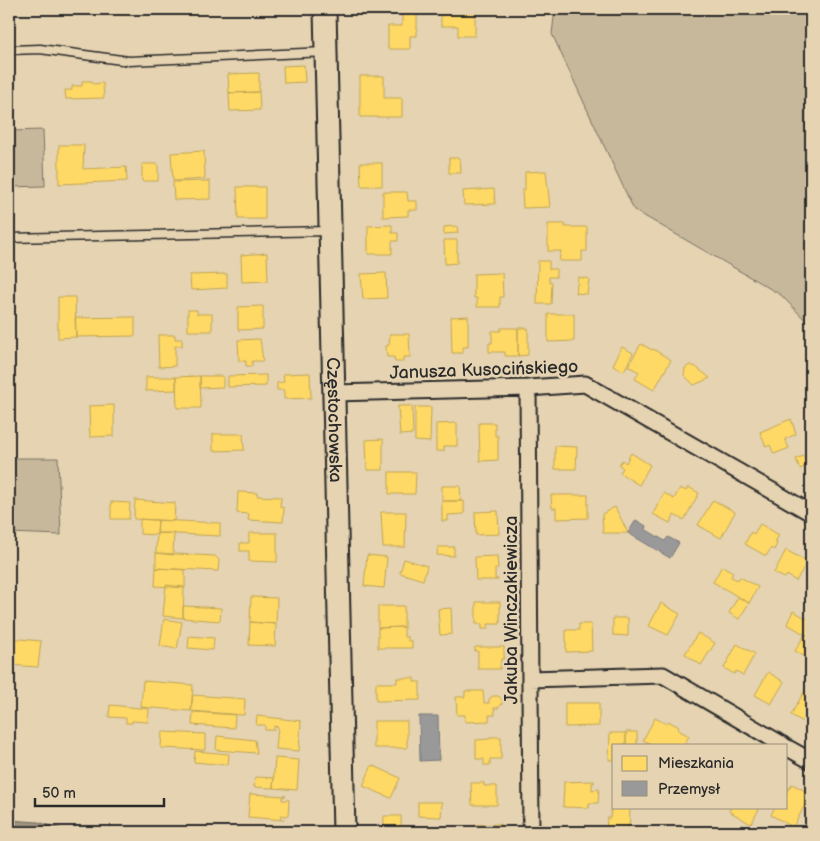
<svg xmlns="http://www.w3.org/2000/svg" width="820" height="841" font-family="'Balsamiq Sans',sans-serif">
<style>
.green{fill:#c7b89b;stroke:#797263}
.water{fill:#9e937e;stroke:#70695d}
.homes{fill:#ffd966;stroke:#bfa554}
.industry{fill:#999;stroke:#787878}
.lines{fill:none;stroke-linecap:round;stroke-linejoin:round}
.lane-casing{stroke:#2b2b2b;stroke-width:11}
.street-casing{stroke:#2b2b2b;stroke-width:19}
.secondary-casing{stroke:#2b2b2b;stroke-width:25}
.lane{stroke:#e5d3b1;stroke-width:8}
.street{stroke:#e5d3b1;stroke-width:15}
.secondary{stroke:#e5d3b1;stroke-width:21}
.labels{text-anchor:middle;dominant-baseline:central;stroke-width:5;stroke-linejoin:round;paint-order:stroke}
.street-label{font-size:18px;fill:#2b2b2b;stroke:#e5d3b1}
</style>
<rect width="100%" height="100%" fill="#e5d3b1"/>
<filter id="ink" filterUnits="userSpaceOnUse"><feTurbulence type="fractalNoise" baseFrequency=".02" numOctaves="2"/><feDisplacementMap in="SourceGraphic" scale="10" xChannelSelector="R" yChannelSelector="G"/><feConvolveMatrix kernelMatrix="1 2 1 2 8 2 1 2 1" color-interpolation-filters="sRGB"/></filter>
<g filter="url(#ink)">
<path class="green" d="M555,9H811V326L781,295L634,210L552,34Z
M43,130L45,186L9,187V131Z
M9,458H58L61,535L9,533Z"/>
<path class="water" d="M9,820L38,822L71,832H38L9,830Z"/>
<path class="homes" d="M475,12V36H458V26H441V13Z
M417,13V36H410V49H388V26H402V14Z
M304,65L305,82L284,83L283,66Z
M259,73V92L229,93L228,74Z
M360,76H384V98H402V117H360Z
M82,81H92L93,84L103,83L104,98L66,99L65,90H72V86H82Z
M259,92L260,110L230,111L229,93Z
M59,145H84L83,169L126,167L127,181L59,184Z
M204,151L205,179L173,181L171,153Z
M449,158H460L461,173H449Z
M360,163H382V186H361Z
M142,164H158V181H142Z
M546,171L550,207L523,208L522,190H525V172Z
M210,181V199L174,200L173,182Z
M237,187H265V219H238Z
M494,189L495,204L464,205L463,191Z
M383,192H407L408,201H417V210H408V216L383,217Z
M548,224H565V227H587V251H582V261H559L561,251H548Z
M392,225V233H398V241H392V254H368V226Z
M457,226L458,233L444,234V227Z
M444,240H457V263L445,264Z
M267,253L268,281L242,282L241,255Z
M538,261H549V269H556V277H549V282H552L551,304H537Z
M386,273L387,298L363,299L361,274Z
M502,273L503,297H500V307H477V298H474V274Z
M227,274V288L191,290L190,275Z
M578,277L589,279L587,294L576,293Z
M58,297H75L76,337L58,338Z
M263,306V329L238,330V307Z
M188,310H197V314H212V331H188Z
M548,314H574V341L548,342Z
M468,316V347H463V353H452L451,317Z
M135,317V336L76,337L75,318Z
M501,328H518V356H505V352H489V343H492V331H501Z
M518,328H528V355L518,356Z
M390,334H409L410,357H403V362H395L394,357H387L386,346L389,345Z
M158,335H175V339H182V346H175V366L159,367Z
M260,339L263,361H252V366H246V361H239L238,340Z
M641,344L652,350L653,349L671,360L654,390L635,379L639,372L628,366Z
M622,347L633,353L624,371L613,365Z
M690,365L696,367L710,378L694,385L684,375L685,368Z
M310,373L311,398L284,399V390H277V383L284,382L283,374Z
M266,375V386L228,387V376Z
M200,376H223V387L200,388Z
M200,376L201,408H177L176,377Z
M146,377H176V390L146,391Z
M114,405V436L90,437L89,406Z
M398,406H412L413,434L400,435Z
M415,407H431L430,442L415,441Z
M791,419L796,434L785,439L789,448L774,454L770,445L766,447L760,432Z
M457,423V446H444V451H436V424Z
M479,423H495V436H498V460L480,461Z
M213,434H243L244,450L213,451Z
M383,439V470H367L366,440Z
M555,446L577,447L576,469H555Z
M631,453L650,465L639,485L620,473L623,468L619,465L622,460L626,463Z
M811,453V464L800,469L796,459Z
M389,472H416L415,494H389Z
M442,486H460L461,501H442Z
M688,487L699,493L684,520L674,515L670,523L653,514L664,493L674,499L680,488L686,491Z
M238,492L257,493V496L281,497L280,507L284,508L283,522L248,520L249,514L237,513Z
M551,495H588V518L556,519V508H552Z
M135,500L175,503L174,521L134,519Z
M713,500L735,512L721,538L698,525Z
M442,501H464V514L448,515V521H442Z
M111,502L130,503L129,519H111Z
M615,507L628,533H603L602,514Z
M498,511L499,534L476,535L475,512Z
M381,512H406L405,547H383Z
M140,519L158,520L157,535L140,534Z
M158,520L220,523V536L157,533Z
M760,524L779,535L775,542L777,543L774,550L771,548L766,556L745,544L751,532L754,534Z
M157,533H174L173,555L156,553Z
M249,533H277V562L249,561V551H240V543H249Z
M438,547H454V556L437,555Z
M786,550L807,562L796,581L787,575L785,578L774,573Z
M156,553L215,556L219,560L218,571L156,568Z
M367,555L387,557L384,588L364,586Z
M497,556L498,568L495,569V579H498V580H476L475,557Z
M404,559L427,566L423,580L400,573Z
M722,566L733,572L731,577L738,580L740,577L758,587L749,603L713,582Z
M156,568L185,570V588L155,586Z
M166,585L184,587L183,618L163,616Z
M251,597L277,598L276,624L250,622Z
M738,597L749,603L739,619L729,613Z
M476,602H500V624H488V629H482V624H476Z
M661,603L680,614L668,635L649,626Z
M183,606L221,608L220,621L183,618Z
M378,606H404V627L378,628Z
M451,608L452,634L440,635L438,609Z
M793,611L811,621V638L787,624Z
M613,618H628V636L613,635Z
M164,619L182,622L177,649L160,646Z
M250,622L276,624L275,646L249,645Z
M579,624H591L592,651L566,652V630H579Z
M404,627V637H408V641H412V648H378V628Z
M698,633L715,643L701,665L685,654Z
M805,634L811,638V660L795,651Z
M189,636L214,638L213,650L188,648Z
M9,638L41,641L38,667L9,665Z
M737,644L755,654L743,675L736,671L734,674L724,668Z
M475,647H504V659H501L500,669H478V651H475Z
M768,672L784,682L771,704L755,695Z
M397,678H414V682H420V700L376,701V683H397Z
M143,681L193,685L191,711L141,707Z
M808,685L811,687V721L809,725L791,715Z
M465,691H483L484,703H489V699L493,696H498L502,699V704L498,708H494L495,715H489V721L465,722V715H457L456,697H465Z
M193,695L245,699L244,715L191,711Z
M565,703H599V726L565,727Z
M110,705L149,709L148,722L132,721V723H126V718L109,717Z
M193,712L235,715L234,728L192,725Z
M257,716L301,721L299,751L276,749L278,727L274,726V730H265V725H256Z
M655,718L666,724L668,721L679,727L678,730L689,736L684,745H652L643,740Z
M374,721H407V748H374Z
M162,732L205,734V750L161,748Z
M626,732H637V745H626Z
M610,733H626V745H614V760H609Z
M217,736L255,740L257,753L216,750Z
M490,737H501V759H490V765H484V759H476V740L490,739Z
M195,751L229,754L228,765L194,762Z
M275,758L299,760L297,790L273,788Z
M372,765L400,778L391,798L363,786Z
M255,777L274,778L273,788L254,787Z
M594,781V783H592V790L599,789L598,803H589V808L563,807L564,782Z
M471,783H484V786H497V805H472Z
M792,784L811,794L793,827L771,815L775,807H786V793Z
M250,794L286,796L282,797V800H289L288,816L281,815L280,818L284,820L248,817Z
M418,802H442L441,817L418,816Z
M612,805L614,807H630L629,832H606L607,818H610Z
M731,807H760L751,824L729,811Z
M384,816H401V826H410V832H384Z
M500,824L501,832H475V825Z
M326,828L327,832H300V829Z"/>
<path class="industry" d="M636,520L646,526L645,529L665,541L668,537L679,543L670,558L628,533Z
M419,716H438L439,760L420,761Z"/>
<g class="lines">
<g class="lane-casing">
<path id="lane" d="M9,50L40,49L129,61L326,52
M9,238L328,231"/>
</g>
<g class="street-casing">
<path id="street" d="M528,388L531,832
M334,393L528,388L585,384L811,513
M530,679L663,675L783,745
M786,747L811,761"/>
</g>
<g class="secondary-casing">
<g id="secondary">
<path id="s1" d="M325,9L344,832"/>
</g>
</g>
<use href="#lane" class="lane"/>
<use href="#street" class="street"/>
<use href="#secondary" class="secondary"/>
</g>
</g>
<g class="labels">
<g class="street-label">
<text transform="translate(484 370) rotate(-2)">Janusza Kusocińskiego</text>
<text stroke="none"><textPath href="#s1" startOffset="411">Częstochowska</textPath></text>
<text transform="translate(511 610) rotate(-90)">Jakuba Winczakiewicza</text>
</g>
</g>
<rect width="820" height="841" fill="none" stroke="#e5d3b1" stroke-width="30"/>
<rect x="15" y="15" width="790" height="811" fill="none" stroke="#2b2b2b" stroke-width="2" filter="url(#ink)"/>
<rect x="612" y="744" width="175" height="65" fill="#e5d3b1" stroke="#9b907b"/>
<rect x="622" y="756" width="25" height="15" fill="#ffd966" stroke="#9b907b"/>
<text x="658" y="768" font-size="15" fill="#2b2b2b">Mieszkania</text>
<rect x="622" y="781" width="25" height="15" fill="#999999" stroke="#9b907b"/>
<text x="658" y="794" font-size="15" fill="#2b2b2b">Przemysł</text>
<path d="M35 798v8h129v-8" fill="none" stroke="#2b2b2b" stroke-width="2.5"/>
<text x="42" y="798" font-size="15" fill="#2b2b2b" stroke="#e5d3b1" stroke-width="4" paint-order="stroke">50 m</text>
</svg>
